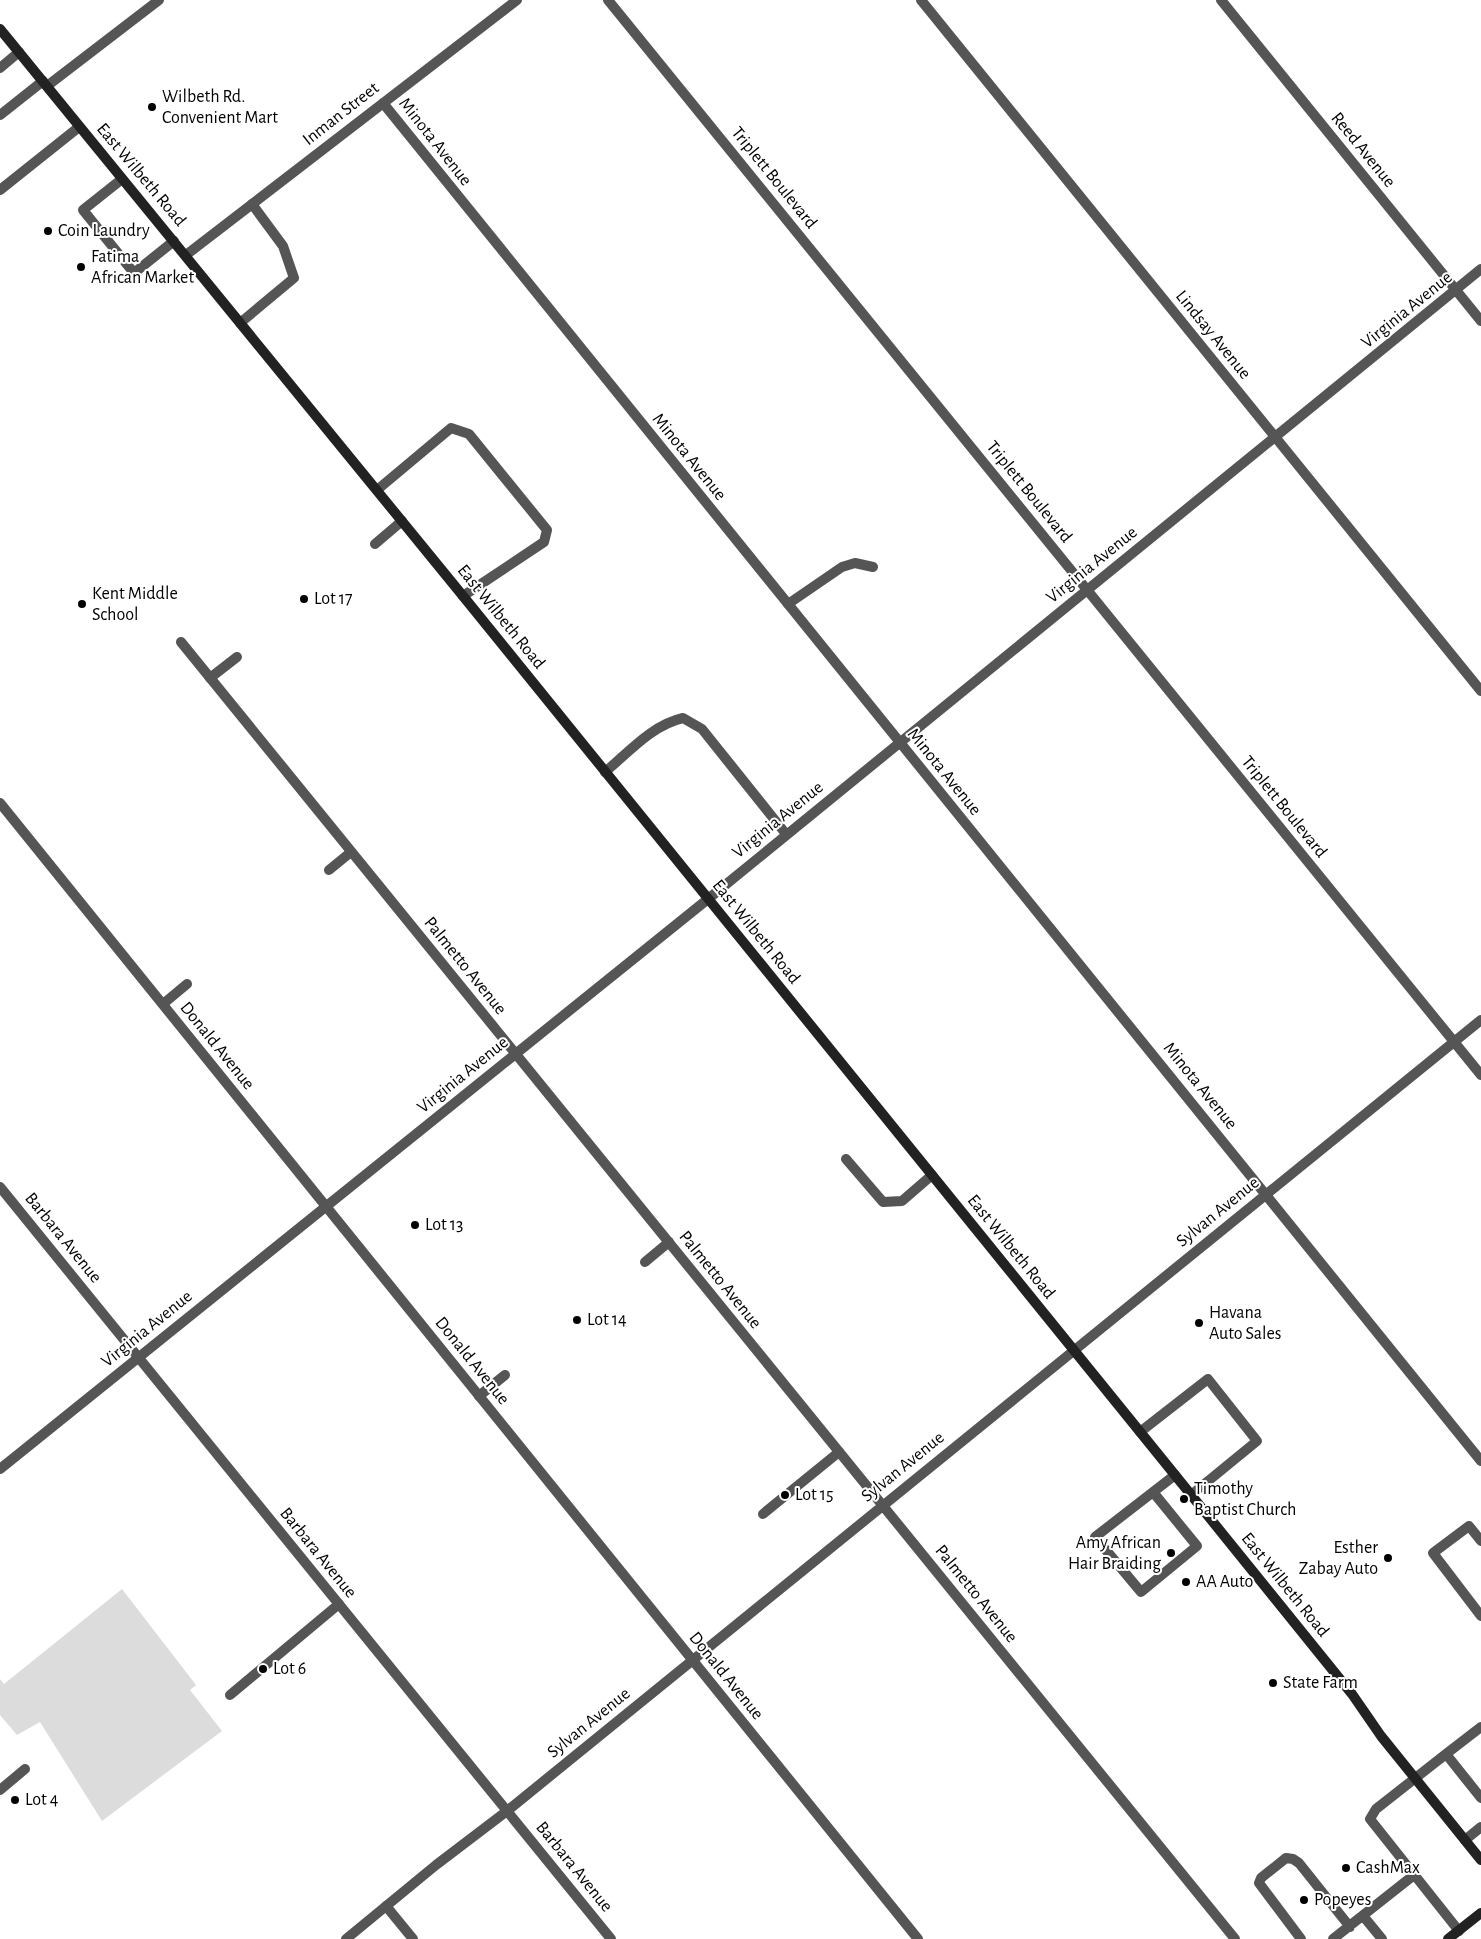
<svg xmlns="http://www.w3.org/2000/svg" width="1481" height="1939" font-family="'Alegreya Sans',sans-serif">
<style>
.green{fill:#dcdcdc}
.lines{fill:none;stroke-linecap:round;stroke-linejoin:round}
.service{stroke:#555;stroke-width:10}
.minor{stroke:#555;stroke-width:10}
.secondary{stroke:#222;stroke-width:10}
.poi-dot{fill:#000;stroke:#fff;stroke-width:2}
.labels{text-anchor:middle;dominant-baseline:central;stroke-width:4;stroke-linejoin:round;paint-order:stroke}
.poi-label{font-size:18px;fill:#000;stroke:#fff;text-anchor:start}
.street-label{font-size:18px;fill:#000;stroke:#fff}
</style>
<rect width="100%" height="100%" fill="#fff"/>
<path class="green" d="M122,1589L196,1685L190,1690L222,1731L102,1821L40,1722L17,1735L0,1715V1679L4,1684Z"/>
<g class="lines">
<path class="service" d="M0,68L19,52
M0,115L43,81
M122,179L83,210L134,273L174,241
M0,190L79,127
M240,323L294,278L283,246L252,204
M377,490L451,428L469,434L547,530L544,542L463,596
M375,544L402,521
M788,604L842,567L855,563L873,567
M210,678L237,657
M605,772C629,752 652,725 683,718L702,729L786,834
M329,870L351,852
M163,1004L187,984
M846,1159L883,1202L902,1201L932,1175
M645,1262L669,1242
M479,1396L505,1375
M1140,1432L1208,1379L1257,1441L1191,1495
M1153,1492L1197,1546L1141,1592L1095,1537L1175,1475
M763,1514L839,1452
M1481,1541L1469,1526L1433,1553L1481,1616
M230,1695L339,1604
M1446,1754L1481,1727
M0,1790L25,1769
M1465,1840L1481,1827
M386,1906L413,1939
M1364,1917L1382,1939
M1459,1931L1370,1819L1376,1809L1446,1754L1481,1798
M1301,1939L1259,1883L1261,1878L1286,1858L1293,1859L1299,1863L1350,1927
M1333,1939L1414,1875"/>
<path class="minor" d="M608,0L1481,1075
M921,0L1481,691
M1221,0L1481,321
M47,86L159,0
M383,103L1481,1461
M186,255L517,0
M181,642L1235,1939
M0,803L918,1939
M0,1187L611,1939
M0,1469L708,899L1481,269
M346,1939L436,1865L507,1811L1481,1020"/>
<path class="secondary" d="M0,29L463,596L1175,1475L1352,1694L1381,1736L1481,1860
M1448,1939L1481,1913"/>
</g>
<g class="poi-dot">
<circle cx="152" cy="107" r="5"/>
<circle cx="48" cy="231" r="5"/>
<circle cx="81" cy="267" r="5"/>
<circle cx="304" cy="599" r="5"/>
<circle cx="82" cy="604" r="5"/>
<circle cx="415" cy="1225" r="5"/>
<circle cx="577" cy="1320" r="5"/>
<circle cx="1199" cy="1323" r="5"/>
<circle cx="785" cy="1495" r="5"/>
<circle cx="1184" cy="1499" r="5"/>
<circle cx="1171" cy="1553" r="5"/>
<circle cx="1388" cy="1558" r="5"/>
<circle cx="1186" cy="1582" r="5"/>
<circle cx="263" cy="1669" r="5"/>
<circle cx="1273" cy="1683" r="5"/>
<circle cx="15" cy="1800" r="5"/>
<circle cx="1346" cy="1868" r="5"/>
<circle cx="1304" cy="1900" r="5"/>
</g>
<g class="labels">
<g class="poi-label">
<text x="162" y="97">Wilbeth Rd.<tspan x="162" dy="21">Convenient Mart</tspan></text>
<text x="58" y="231">Coin Laundry</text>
<text x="91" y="257">Fatima<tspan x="91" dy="21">African Market</tspan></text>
<text x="92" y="594">Kent Middle<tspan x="92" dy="21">School</tspan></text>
<text x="314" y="599">Lot 17</text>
<text x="425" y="1225">Lot 13</text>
<text x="1209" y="1313">Havana<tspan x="1209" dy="21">Auto Sales</tspan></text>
<text x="587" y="1320">Lot 14</text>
<text x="1194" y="1489">Timothy<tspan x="1194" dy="21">Baptist Church</tspan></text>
<text x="795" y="1495">Lot 15</text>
<text x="1161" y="1543" text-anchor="end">Amy African<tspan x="1161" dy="21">Hair Braiding</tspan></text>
<text x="1378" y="1548" text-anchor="end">Esther<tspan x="1378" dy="21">Zabay Auto</tspan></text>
<text x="1196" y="1582">AA Auto</text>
<text x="273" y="1669">Lot 6</text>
<text x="1283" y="1683">State Farm</text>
<text x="25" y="1800">Lot 4</text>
<text x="1356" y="1868">CashMax</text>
<text x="1314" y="1900">Popeyes</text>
</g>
<g class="street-label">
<text transform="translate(341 114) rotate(-38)">Inman Street</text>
<text transform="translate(435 142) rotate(52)">Minota Avenue</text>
<text transform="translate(1363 150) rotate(51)">Reed Avenue</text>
<text transform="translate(141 175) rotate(50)">East Wilbeth Road</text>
<text transform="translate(774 178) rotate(51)">Triplett Boulevard</text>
<text transform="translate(1407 310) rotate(-39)">Virginia Avenue</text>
<text transform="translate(1213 335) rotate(51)">Lindsay Avenue</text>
<text transform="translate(689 457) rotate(51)">Minota Avenue</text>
<text transform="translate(1029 492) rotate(51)">Triplett Boulevard</text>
<text transform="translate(1092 565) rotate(-39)">Virginia Avenue</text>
<text transform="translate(501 617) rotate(51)">East Wilbeth Road</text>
<text transform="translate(944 772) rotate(51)">Minota Avenue</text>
<text transform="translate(1284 807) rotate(51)">Triplett Boulevard</text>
<text transform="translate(778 820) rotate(-39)">Virginia Avenue</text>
<text transform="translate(756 932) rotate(51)">East Wilbeth Road</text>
<text transform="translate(465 966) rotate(51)">Palmetto Avenue</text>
<text transform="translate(217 1046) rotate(51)">Donald Avenue</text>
<text transform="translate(463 1075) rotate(-39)">Virginia Avenue</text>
<text transform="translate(1200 1086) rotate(51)">Minota Avenue</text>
<text transform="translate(1218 1212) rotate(-39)">Sylvan Avenue</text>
<text transform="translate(63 1238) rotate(51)">Barbara Avenue</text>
<text transform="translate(1011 1247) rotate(51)">East Wilbeth Road</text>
<text transform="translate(720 1280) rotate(51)">Palmetto Avenue</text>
<text transform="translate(147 1329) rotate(-39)">Virginia Avenue</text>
<text transform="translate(472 1361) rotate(51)">Donald Avenue</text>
<text transform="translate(903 1467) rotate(-39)">Sylvan Avenue</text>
<text transform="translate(318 1553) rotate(51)">Barbara Avenue</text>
<text transform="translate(1285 1585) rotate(51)">East Wilbeth Road</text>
<text transform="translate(976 1594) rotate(51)">Palmetto Avenue</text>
<text transform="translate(726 1676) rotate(51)">Donald Avenue</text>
<text transform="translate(589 1723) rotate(-39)">Sylvan Avenue</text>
<text transform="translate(574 1867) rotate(51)">Barbara Avenue</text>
</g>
</g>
</svg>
